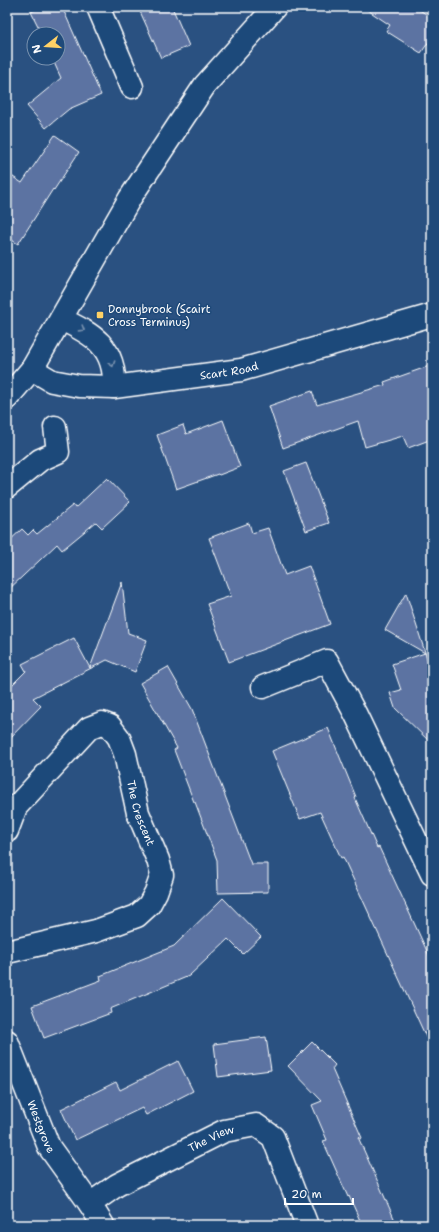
<svg xmlns="http://www.w3.org/2000/svg" width="439" height="1232" font-family="'Shantell Sans',sans-serif">
<style>
.building{fill:#5b73a2;stroke:#fff}
.lines{fill:none;stroke-linecap:round;stroke-linejoin:round}
.minor-casing{stroke:#fff;stroke-width:25}
.minor{stroke:#1f4a7a;stroke-width:22}
.oneway{stroke:#7992af}
.poi-dot{fill:#ffd166;stroke:#1f4a7a;stroke-width:1.5}
.labels{text-anchor:middle;dominant-baseline:central;stroke-width:3;stroke-linejoin:round;paint-order:stroke}
.poi-label{font-size:11px;fill:#fff;stroke:#1f4a7a;text-anchor:start}
.street-label{font-size:11px;fill:#fff;stroke:#1f4a7a}
</style>
<rect width="100%" height="100%" fill="#2a5181"/>
<filter id="ink" filterUnits="userSpaceOnUse"><feTurbulence type="fractalNoise" baseFrequency=".025" numOctaves="2"/><feDisplacementMap in="SourceGraphic" scale="8" xChannelSelector="R" yChannelSelector="G"/><feConvolveMatrix kernelMatrix="1 2 1 2 8 2 1 2 1" color-interpolation-filters="sRGB"/></filter>
<g filter="url(#ink)">
<path class="building" d="M41,7H62L101,95L69,109L46,128L27,106L61,78L52,58H58V34H42L31,12Z
M138,7H172L189,46L161,58Z
M363,7H415L432,18V37L421,53L386,31L390,25Z
M55,135L79,152L54,190L53,189L18,244L7,237V173L22,183Z
M432,365V439L408,448L403,436L365,447L358,421L283,448L269,406L312,391L317,405L385,385L384,382Z
M223,420L240,467L219,475L218,474L176,489L157,435L183,425L186,434Z
M306,463L329,523L306,531L284,471Z
M107,478L130,502L102,528L96,522L62,550L57,544L7,591V543L22,529L28,535L33,530L37,534L73,505L75,508Z
M249,523L252,533L268,528L285,575L309,566L330,624L229,662L207,604L231,596L209,538Z
M122,582L128,633L147,640L135,672L107,660L33,698L41,706L7,741V690L26,671L22,664L74,638L90,668Z
M406,593L432,674V744L395,708L390,693L401,690L392,664L425,653L385,630Z
M168,667L192,709L251,864H268V892L218,893L217,860L195,802H194L174,750L177,748L140,683Z
M328,728L356,797L355,798L377,848L379,847L432,962V1050L343,857L341,858L320,812L300,819L272,751Z
M223,898L261,937L243,954L228,939L189,976L110,1009L111,1013L44,1038L32,1006L101,980L100,976L174,946Z
M266,1037L271,1070L218,1077L214,1044Z
M312,1042L335,1065L332,1069L362,1138L361,1139L358,1137L397,1225H362L349,1196L348,1197L323,1141L327,1140L312,1105L322,1101L288,1066Z
M178,1061L193,1091L146,1115L142,1108L75,1140L61,1109L116,1082L120,1090Z"/>
<g class="lines">
<g class="minor-casing">
<g id="minor">
<path d="M98,7L132,87"/>
<path d="M61,319C93,334 116,347 114,387"/>
<path id="s1" d="M32,369L52,381L79,386L114,387L241,370L432,315"/>
<path d="M7,398L32,369L130,198L205,85L275,7"/>
<path d="M7,487L40,460L58,452L55,427"/>
<path d="M263,687L327,661L356,715L432,874"/>
<path id="s2" d="M7,831L16,807L89,728L102,723L110,726L119,738L125,754L138,813L158,860L162,875L156,892L149,905L137,916L96,931L7,952"/>
<path id="s3" d="M7,1041L49,1147L90,1204"/>
<path id="s4" d="M103,1225L90,1204L117,1185L224,1131L256,1125L273,1137L306,1223L305,1225"/>
</g>
</g>
<use href="#minor" class="minor"/>
</g>
<defs><path id="oneway-chevron" d="M-2-3.5L2.5 0L-2 3.5" fill="none" stroke-width="1.6" stroke-linecap="round" stroke-linejoin="round"/></defs>
<g class="oneway">
<use href="#oneway-chevron" transform="translate(82 329) rotate(32)"/>
<use href="#oneway-chevron" transform="translate(112 364) rotate(72)"/>
</g>
</g>
<rect class="poi-dot" x="96" y="311" width="8" height="8" rx="2"/>
<g class="labels">
<g class="poi-label">
<text x="108" y="309">Donnybrook (Scairt<tspan x="108" dy="13">Cross Terminus)</tspan></text>
</g>
<g class="street-label">
<text stroke="none"><textPath href="#s1" startOffset="202">Scart Road</textPath></text>
<text stroke="none"><textPath href="#s2" startOffset="249">The Crescent</textPath></text>
<text stroke="none"><textPath href="#s3" startOffset="92">Westgrove</textPath></text>
<text stroke="none"><textPath href="#s4" startOffset="163">The View</textPath></text>
</g>
</g>
<rect width="439" height="1232" fill="none" stroke="#1f4a7a" stroke-width="24"/>
<rect x="12" y="12" width="415" height="1208" fill="none" stroke="#fff" stroke-width="1.5" filter="url(#ink)"/>
<g transform="translate(46 46) rotate(253)"><circle r="19" fill="#1f4a7a" stroke="#7992af"/>
<path d="M0-3L7 15L0 10L-7 15Z" fill="#ffd166"/>
<text y="-6" font-size="11" font-weight="bold" text-anchor="middle" fill="#ffffff">N</text>
</g>
<path d="M285 1198v6h68v-6" fill="none" stroke="#ffffff" stroke-width="2"/>
<text x="291" y="1198" font-size="12" fill="#ffffff" stroke="#1f4a7a" stroke-width="3" paint-order="stroke">20 m</text>
</svg>
